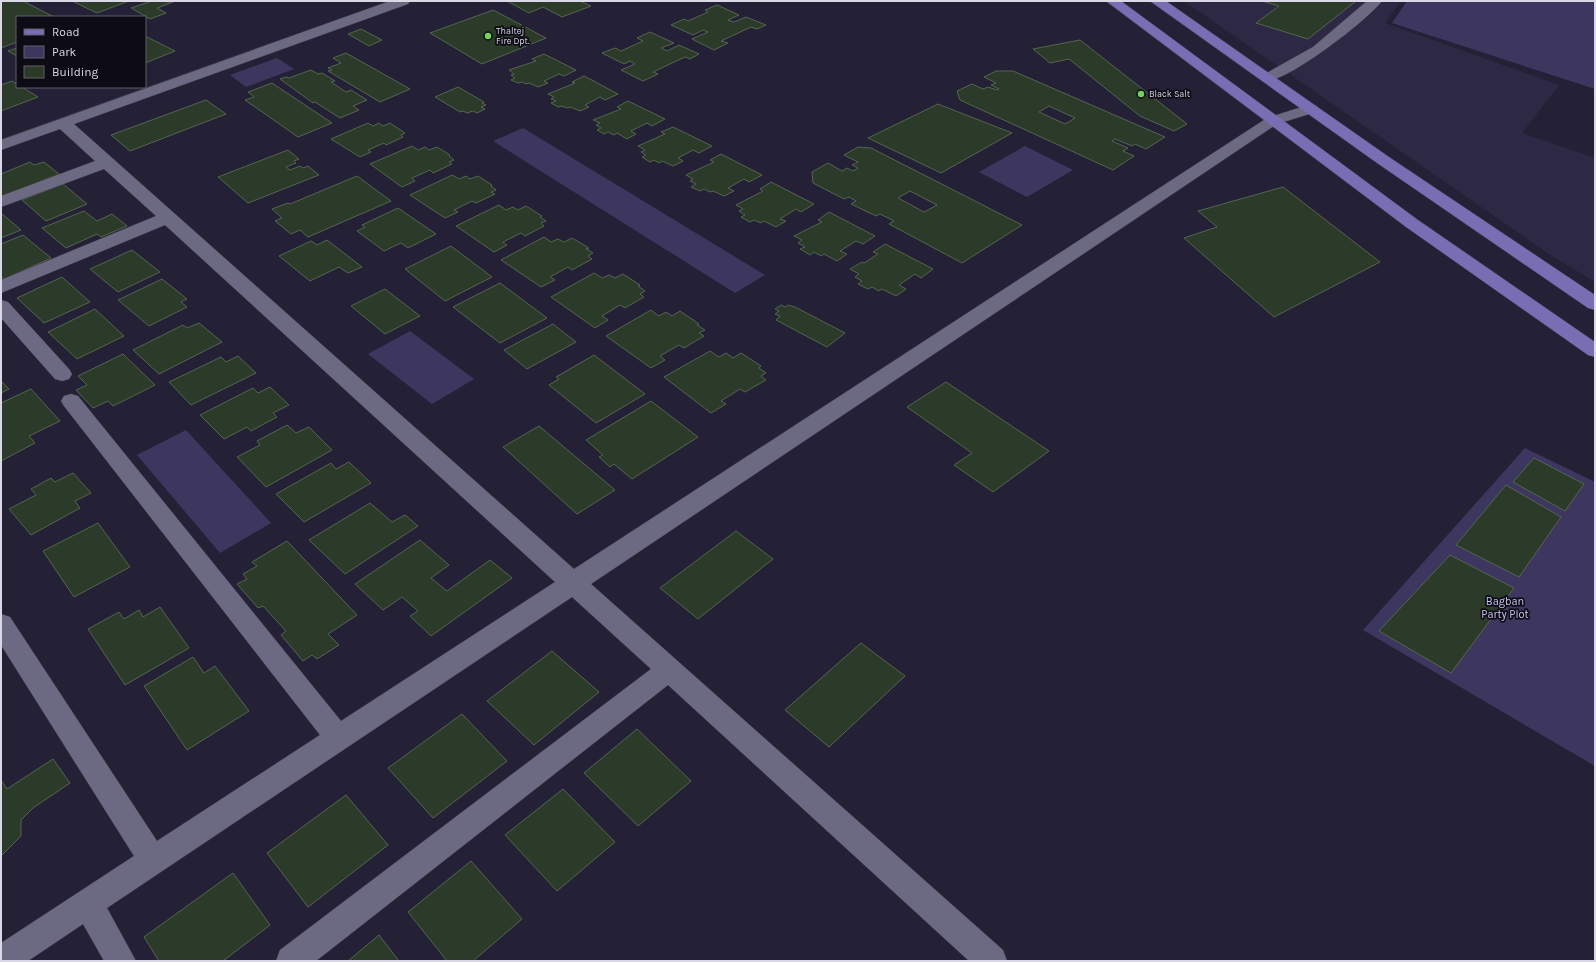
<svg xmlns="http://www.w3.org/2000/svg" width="1596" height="962" font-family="Karla,sans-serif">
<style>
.built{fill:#2d2944}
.green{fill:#3d375f}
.building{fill:#2c3b29;stroke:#546550;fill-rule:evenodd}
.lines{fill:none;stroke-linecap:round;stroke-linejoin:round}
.minor-casing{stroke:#3f3b4d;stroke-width:1}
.major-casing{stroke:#3f3b4d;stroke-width:1}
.minor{fill:#6c6a82;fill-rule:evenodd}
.major{fill:#796db4;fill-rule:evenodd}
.poi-dot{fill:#74d25b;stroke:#0d0c15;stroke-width:1.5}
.labels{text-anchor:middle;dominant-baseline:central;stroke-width:3.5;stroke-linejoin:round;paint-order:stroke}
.far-poi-label{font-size:9px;fill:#dad8e6;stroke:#0d0c15;text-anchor:start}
.park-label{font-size:11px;fill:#c9c5f3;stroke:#0d0c15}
</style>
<rect width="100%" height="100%" fill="#242136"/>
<path class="built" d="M1184,1H1401L1385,23L1559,85L1522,133L1595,158V282L1549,254Z"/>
<path class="green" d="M1407,1H1595V89L1392,23Z
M277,58L294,69L246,87L230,75Z
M523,128L765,275L735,293L493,141Z
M1025,146L1073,170L1027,197L979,172Z
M410,331L474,379L432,404L368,354Z
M186,430L271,523L220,553L137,455Z
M1525,448L1595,482V766L1363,630Z"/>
<path class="building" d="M1,1H23L54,17H17V42L1,48Z
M72,1H129L97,13Z
M152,1L173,2L157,8L166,13L150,19L131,8Z
M507,1H580L591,6L562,17L543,7L529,13Z
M1262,1H1356L1308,39L1256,23L1279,6Z
M717,5L739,15L728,20L734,22L746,17L766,25L757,29L751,27L721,41L728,43L714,50L692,39L708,32L703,30L693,35L671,25L684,19L688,21L708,12L705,10Z
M493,10L546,38L482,64L430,33Z
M361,29L382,40L369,46L348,34Z
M650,32L674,43L661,48L667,51L679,45L699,54L690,59L685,57L653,72L658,74L643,81L621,70L635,64L630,61L624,64L602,53L615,48L621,51L643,41L637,38Z
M145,36L175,51L145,63Z
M1080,40L1187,124L1174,131L1140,116L1069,59L1050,63L1033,49Z
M17,48V56L8,51Z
M346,53L410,89L380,102L328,71L332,70L328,68L341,63L333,58Z
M544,54L576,70L564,76L559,74L544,81L548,83L538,87L529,83L526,84L522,82L518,83L511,80L515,78L511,75L514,74L509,70L536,61L532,59Z
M311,70L318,74L322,73L335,81L331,82L346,92L351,90L367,100L353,106L359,110L340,118L315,102L313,103L280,79L286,77L289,78Z
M996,71H1013L1165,137L1146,149L1135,144L1132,146L1115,139L1112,141L1128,148L1123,151L1134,156L1113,170L960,100L957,91L972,84L983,89L988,87L997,90L999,89L991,85L996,83L984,77ZM1049,106L1075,118L1065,124L1039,112Z
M584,76L618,94L605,100L600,97L585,105L589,107L580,111L570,107L567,108L562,106L558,107L551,103L556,101L551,99L554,97L548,94L575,83L572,82Z
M12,81L17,84V87H22L38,97L1,111V85Z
M272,83L332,123L298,137L245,100L254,97L248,92Z
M458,87L484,102L482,103L486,105L481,107L485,109L477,113L473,111L467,113L463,111L460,112L435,97Z
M206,100L226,114L130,151L111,135Z
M628,101L665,119L652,126L647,123L631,131L636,134L627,139L617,133L614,135L608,132L604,134L597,130L601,128L596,125L600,123L593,120L621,109L617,107Z
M938,104L1012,133L941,173L868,138Z
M368,123L373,126L379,123L383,126L390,123L405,133L401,135L403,137L386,145L384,143L368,150L371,152L360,157L331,139Z
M673,127L712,146L699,153L693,150L678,158L683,161L673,166L662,161L659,163L654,160L650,162L642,157L646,155L641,152L645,150L638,146L665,134L661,132Z
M412,146L418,150L425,147L429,150L437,147L450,155L449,156L454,160L449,162L452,164L433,173L430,170L412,178L415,181L402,187L370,164Z
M858,147L871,148L1022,225L962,263L889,224L894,221L880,214L876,216L851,204L856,201L849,197L844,199L813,183L812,172L828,163L842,171L847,168L853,171L858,168L852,165L858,162L844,155ZM910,191L937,205L924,212L898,198Z
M288,150L299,159L294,161L296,163L286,167L290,170L300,166L303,168L308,166L319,175L248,203L218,177Z
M721,154L762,175L749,182L744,179L728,188L734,191L724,196L713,191L710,192L704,189L700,191L691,187L696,184L690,181L693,179L686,175L714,162L710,160Z
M30,162L34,165L44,162L59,174L1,197V174Z
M452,175L459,179L466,176L470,179L478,176L492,185L491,186L496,190L491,192L495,194L476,203L472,201L454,210L458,212L445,218L410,195Z
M357,176L391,201L308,237L300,230L291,234L275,221L282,218L272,209L288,203L290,204Z
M771,182L814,204L801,212L796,209L780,219L786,221L776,227L764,221L761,223L754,220L750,222L741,217L745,215L739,211L743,209L736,205L763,191L760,189Z
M63,184L87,204L46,221L22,200Z
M1283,187L1380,262L1274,317L1184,238L1217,227L1198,211Z
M499,205L506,210L513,207L518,210L526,206L542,216L540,217L546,221L541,223L544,226L525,236L521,233L503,242L507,245L494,252L456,226Z
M398,208L436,234L408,248L401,243L384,251L357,231L365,227L362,225Z
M84,211L97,221L112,214L127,226L101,237L97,234L66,248L42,228Z
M829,212L875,236L863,244L856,241L840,251L847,254L837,261L824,254L821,256L814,252L810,255L800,249L805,247L798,243L802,240L794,236L822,222L818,220Z
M1,213L21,230L1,238Z
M23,235L51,258L4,279L1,276V244Z
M544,237L551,242L558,239L564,242L572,238L589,248L586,249L593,253L588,256L592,259L572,270L568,267L550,277L555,280L541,287L501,260Z
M327,240L362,267L348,273L339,267L310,281L279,256L311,241L317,245Z
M885,244L933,269L921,278L915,274L899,285L906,289L896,296L882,289L879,291L872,287L868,289L858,284L862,281L855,277L859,274L850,269L862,262L864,263L878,254L873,252Z
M451,246L492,277L445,301L405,269Z
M132,250L160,272L118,292L90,269Z
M594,273L602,278L609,275L615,278L623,274L640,285L638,286L645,291L640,294L644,297L625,308L620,305L602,316L608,320L595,328L551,297Z
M62,277L90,302L44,323L17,298Z
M162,279L187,299L181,302L187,307L149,326L118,300Z
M500,283L547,318L500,343L453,307Z
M385,289L420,316L385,334L351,306Z
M781,305L785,307L788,305L795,307L845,333L827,347L776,320L780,316L775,314L779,311L775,309Z
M95,309L124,336L77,359L48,332Z
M651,310L659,316L666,312L672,316L680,311L699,324L697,325L705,330L699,333L704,336L684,348L679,345L660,356L665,360L651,368L606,336Z
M199,323L222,342L159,374L133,350L183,325L187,328Z
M553,324L576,342L527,369L504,350Z
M710,351L719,357L726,353L733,358L741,353L761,366L759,368L766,373L761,376L766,380L745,392L740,389L721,401L726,404L711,413L664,377Z
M123,354L155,385L113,406L108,401L93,408L76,390L87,385L78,376Z
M594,355L645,394L596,423L549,385L559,379L556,377Z
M238,356L256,373L191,405L169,382L221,357L226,362Z
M1,381L9,389L1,393Z
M946,382L1049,451L993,492L954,465L972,453L907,407Z
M270,387L289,405L273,413L277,417L251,431L247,427L224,439L200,415L253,388L258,393Z
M31,389L60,421L29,436L35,443L1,461V403Z
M651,401L698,437L632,479L614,464L610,467L599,457L603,455L586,440Z
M287,425L296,433L309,427L332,450L266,487L237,457L260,445L257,441Z
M539,426L615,490L577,514L503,447Z
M1534,458L1584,484L1565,511L1513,482Z
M349,462L371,483L304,522L276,494L331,463L336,469Z
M73,473L91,493L75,501L80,508L31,535L9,509L36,495L31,489L51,478L55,482Z
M1506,485L1561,517L1519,577L1456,545Z
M370,503L392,522L405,515L418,526L345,574L309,540Z
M98,523L130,567L74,597L43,551Z
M736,531L773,559L698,619L660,588Z
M420,540L449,565L431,578L447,591L490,560L512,578L431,636L410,616L418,611L402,597L383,610L355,584Z
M287,541L357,615L328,634L339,645L317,659L312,655L303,661L281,635L286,631L263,606L258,608L237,584L247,579L243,574L257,566L252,562Z
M1450,555L1514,588L1451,673L1379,631Z
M160,607L189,648L125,685L88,629L119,612L124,619L139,610L143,617Z
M861,643L905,676L829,747L785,710Z
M552,651L599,692L534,745L487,701Z
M193,657L204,673L215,666L249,711L187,750L144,686Z
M462,714L507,761L433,818L388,768Z
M637,729L691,781L638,826L584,773Z
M53,759L70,783L33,808L21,820V836L1,856V780L7,789Z
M563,789L615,842L557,891L505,835Z
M346,795L388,845L308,907L267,853Z
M471,861L522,919L473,961H447L408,912Z
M233,873L270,925L223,961H159L144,937Z
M379,935L399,961H348Z"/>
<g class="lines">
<g class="minor-casing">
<path id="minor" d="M390,1H410L408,4L74,124L574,569L1267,118L1311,104L1316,106L1319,109L1316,112L1277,124L591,584L1003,950L1007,961H969L668,685L316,961H276L280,950L651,669L572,597L107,908L136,961H104L83,924L28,961H1V943L134,856L1,645V614L10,617L157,841L320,735L64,406L61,401L64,396L71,394L78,396L341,721L555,582L165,225L1,293V280L156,216L104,169L1,207V196L95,161L60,129L1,150V140Z
M1367,1H1382C1369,19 1283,86 1263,81L1261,78L1263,75L1313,47Z
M1,300L8,302L69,369L72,374L69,379L62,381L55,379L1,318Z"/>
</g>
<g class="major-casing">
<path id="major" d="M1106,1H1121L1418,220L1595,342V357L1588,355L1406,227Z
M1150,1H1166L1389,157L1595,295V310L1588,308L1377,163Z"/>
</g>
<use href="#minor" class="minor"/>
<use href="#major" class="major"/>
</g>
<g class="poi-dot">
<circle cx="488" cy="36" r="4"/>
<circle cx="1141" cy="94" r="4"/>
</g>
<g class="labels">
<g class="far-poi-label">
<text x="496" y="31">Thaltej<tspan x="496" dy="10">Fire Dpt.</tspan></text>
<text x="1149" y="94">Black Salt</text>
</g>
<g class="park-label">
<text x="1505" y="601">Bagban<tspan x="1505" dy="13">Party Plot</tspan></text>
</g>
</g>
<rect width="1596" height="962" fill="none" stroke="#dad8e6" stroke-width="4"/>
<rect x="16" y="16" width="130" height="72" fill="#0d0c15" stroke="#5f5e69"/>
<rect x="24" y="29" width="20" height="6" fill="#796db4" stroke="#5f5e69"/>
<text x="52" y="36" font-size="12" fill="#dad8e6">Road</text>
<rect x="24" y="46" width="20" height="12" fill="#3d375f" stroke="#5f5e69"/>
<text x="52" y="56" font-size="12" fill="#dad8e6">Park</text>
<rect x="24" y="66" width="20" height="12" fill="#2c3b29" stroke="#5f5e69"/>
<text x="52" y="76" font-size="12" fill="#dad8e6">Building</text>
</svg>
